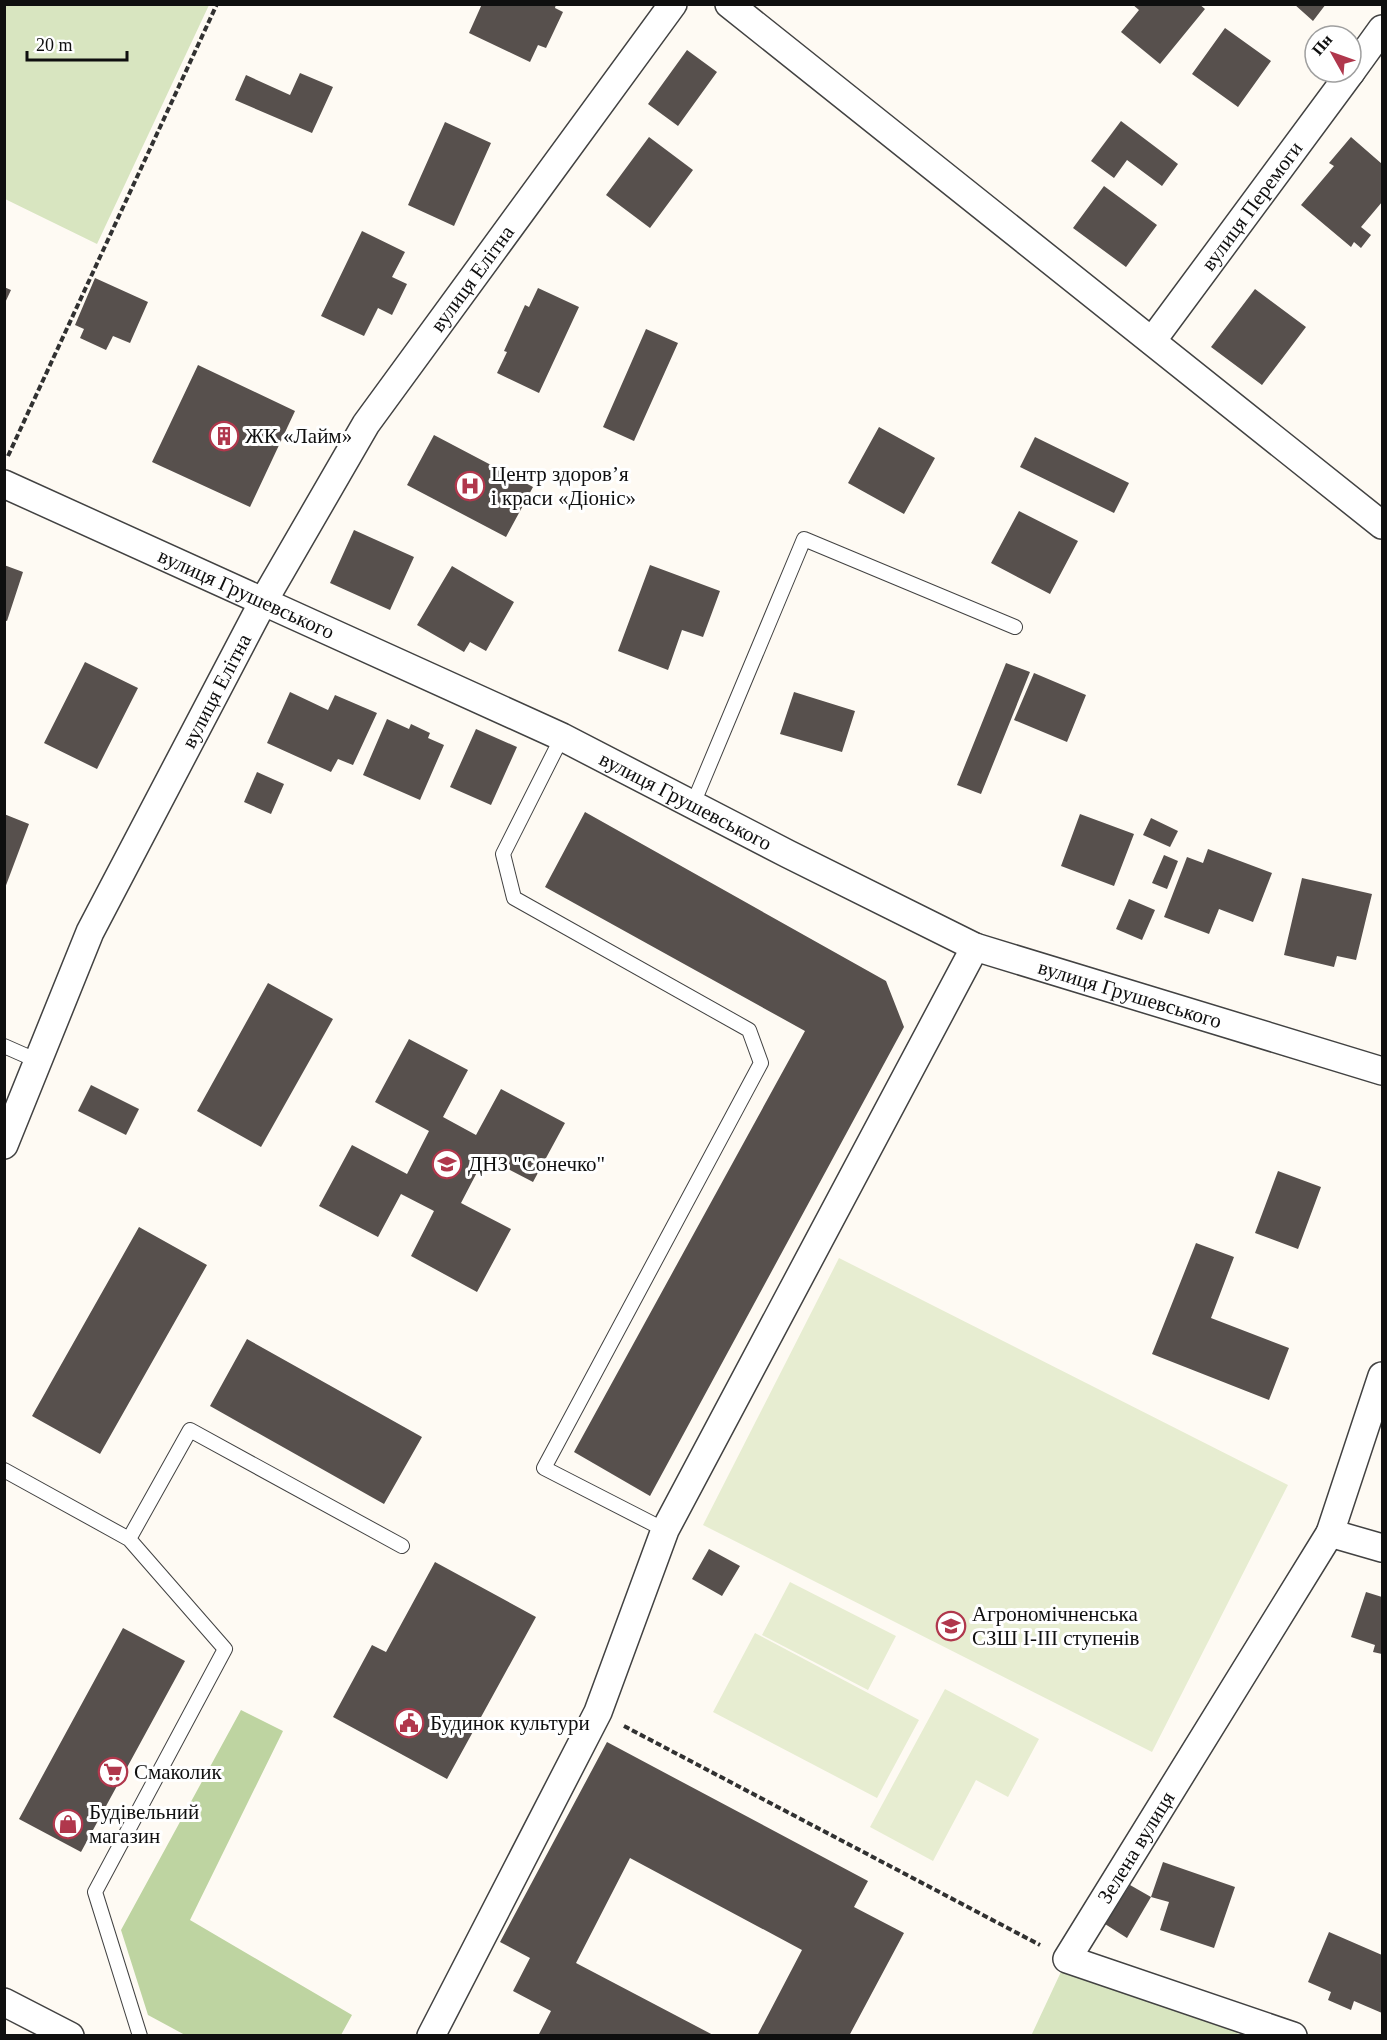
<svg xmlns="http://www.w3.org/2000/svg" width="1387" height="2040" font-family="'Times New Roman',serif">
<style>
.green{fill:#d8e5c0}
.forest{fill:#bed4a1}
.pitch{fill:#e7edd1}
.building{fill:#57504d}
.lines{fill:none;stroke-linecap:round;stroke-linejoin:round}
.service-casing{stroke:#424242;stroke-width:16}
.minor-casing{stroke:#424242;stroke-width:30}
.path{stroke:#313131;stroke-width:4;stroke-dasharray:6 3;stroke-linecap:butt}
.service{stroke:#fff;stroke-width:14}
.minor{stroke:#fff;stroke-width:27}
.labels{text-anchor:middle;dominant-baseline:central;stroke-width:6;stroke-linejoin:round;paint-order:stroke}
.street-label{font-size:21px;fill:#0f0f0f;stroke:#fff}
.poi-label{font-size:21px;fill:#0f0f0f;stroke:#fff;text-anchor:start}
</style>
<rect width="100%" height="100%" fill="#fefaf3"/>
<path class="green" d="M4,5H209L97,244L5,199Z
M1067,1959L1244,2019L1237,2035L1031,2036Z"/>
<path class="forest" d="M241,1710L283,1731L190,1920L352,2015L341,2035H185L148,2015L121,1930Z"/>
<path class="pitch" d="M839,1258L1288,1485L1152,1752L703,1525Z
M790,1582L896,1636L868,1690L762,1635Z
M755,1633L919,1720L877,1798L713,1712Z
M945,1689L1039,1739L1008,1797L976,1780L933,1861L870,1827Z"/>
<path class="building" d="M482,4H556L555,8L563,12L546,48L538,45L530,62L469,33Z
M1132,4H1199L1205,9L1160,64L1121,32L1139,10Z
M1294,4H1326L1313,21Z
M1225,28L1271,61L1238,107L1192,74Z
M687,50L717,72L678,126L648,104Z
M300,73L333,87L312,133L235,100L246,75L290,95Z
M1121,121L1178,164L1162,186L1127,160L1114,178L1091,161Z
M445,122L491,143L454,226L408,205Z
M649,137L693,170L650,228L606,195Z
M1351,137L1382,164V202L1361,227L1371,235L1361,248L1354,242L1351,247L1301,205L1334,166L1329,163Z
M1104,186L1157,225L1126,267L1073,228Z
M362,231L405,252L392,277L407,284L392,315L378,308L364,336L321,316Z
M95,278L148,302L130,343L113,336L106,350L80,338L84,329L75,325Z
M4,287L11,290L4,305Z
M538,288L579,307L539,393L497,373L507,352L504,351L525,305L529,307Z
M1255,289L1306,327L1262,385L1211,347Z
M646,329L678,343L634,441L603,427Z
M198,365L295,411L250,507L152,462Z
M879,427L935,458L904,514L848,483Z
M434,435L533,487L506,537L407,485Z
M1035,437L1129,483L1114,513L1020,467Z
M1019,511L1078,541L1050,594L991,563Z
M354,530L414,557L390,610L330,583Z
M4,565L23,572L7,621L4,620Z
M650,565L720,591L703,637L682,630L668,670L618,651Z
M452,566L514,602L486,651L470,642L464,652L417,625Z
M85,662L138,688L97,769L44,743Z
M1006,663L1030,672L981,794L957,785Z
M1034,673L1086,695L1067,742L1014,720Z
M290,692L328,710L335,695L377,713L353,765L338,759L331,772L267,743Z
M794,692L855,711L842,752L780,734Z
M387,719L409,729L411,724L430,733L428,738L444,745L420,800L363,775Z
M476,729L517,747L491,805L450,787Z
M257,772L284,784L271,814L244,802Z
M585,812L886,981L904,1027L650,1496L574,1452L805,1031L545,887Z
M4,814L29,824L5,888H4Z
M1080,814L1134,834L1114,886L1061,866Z
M1151,818L1178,831L1170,847L1143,835Z
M1208,849L1272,873L1253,922L1219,909L1209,934L1164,917L1187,857L1203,863Z
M1164,855L1178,861L1167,889L1152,883Z
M1302,878L1372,894L1356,960L1337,956L1334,967L1284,955Z
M1129,899L1155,910L1142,940L1116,929Z
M268,983L333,1019L261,1147L197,1111Z
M409,1039L468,1070L443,1117L476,1135L501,1089L565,1123L533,1182L485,1157L461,1203L511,1229L477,1292L411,1256L434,1211L401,1194L378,1237L319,1206L352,1145L407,1174L429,1131L375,1102Z
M91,1085L139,1109L126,1135L78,1111Z
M1278,1171L1321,1187L1298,1249L1255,1233Z
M139,1227L207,1265L100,1454L32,1416Z
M1196,1243L1234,1257L1211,1318L1289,1348L1269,1400L1152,1354Z
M247,1339L422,1437L384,1504L210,1406Z
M709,1549L740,1566L722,1596L692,1579Z
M435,1562L536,1617L447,1779L333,1717L372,1645L386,1652Z
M1366,1592L1382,1597V1654L1373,1652L1375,1645L1351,1637Z
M123,1628L185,1661L81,1852L19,1819Z
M607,1742L868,1881L854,1907L904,1933L849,2036H757L802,1950L630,1858L576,1963L715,2036H538L551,2011L513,1991L530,1958L500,1942Z
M1163,1862L1235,1887L1214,1948L1160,1930L1169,1902L1151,1897Z
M1130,1885L1151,1897L1127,1938L1105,1924Z
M1329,1932L1382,1955V2013L1354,2001L1351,2010L1328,2000L1331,1992L1308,1982Z"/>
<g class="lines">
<g class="service-casing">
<path id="service" d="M562,737L503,854L514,898L749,1030L761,1063L544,1468L665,1530
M693,804L804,539L1015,627
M4,1046L38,1061
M4,1470L129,1539L225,1649L95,1892L140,2036
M129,1539L190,1430L402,1546"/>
</g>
<g class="minor-casing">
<g id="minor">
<path d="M729,4L1382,525"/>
<path d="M1351,72L1382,29"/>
<path id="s1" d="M1152,341L1351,72"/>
<path id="s2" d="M4,484L562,737L788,854L975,947L1382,1071"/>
<path id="s3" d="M4,1145L90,932L263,602L366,424L673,4"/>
<path d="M1382,1376L1330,1533L1382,1548"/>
<path d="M4,2002L70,2036"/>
<path d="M431,2036L598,1712L665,1530L975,947"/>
<path id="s4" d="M1293,2036L1067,1959L1330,1533"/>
</g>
</g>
<path class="path" d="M8,456L217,4
M624,1726L1040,1945"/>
<use href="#service" class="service"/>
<use href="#minor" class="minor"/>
</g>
<defs>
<g id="building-ring" transform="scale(1.5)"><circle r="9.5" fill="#fff" stroke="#b0374c" stroke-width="1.5"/><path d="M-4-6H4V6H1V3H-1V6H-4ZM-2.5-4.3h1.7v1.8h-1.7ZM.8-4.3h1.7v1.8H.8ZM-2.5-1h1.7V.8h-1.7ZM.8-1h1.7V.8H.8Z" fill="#b0374c"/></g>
<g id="hospital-ring" transform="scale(1.5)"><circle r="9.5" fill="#fff" stroke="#b0374c" stroke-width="1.5"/><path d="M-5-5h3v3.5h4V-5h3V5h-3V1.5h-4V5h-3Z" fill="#b0374c"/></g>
<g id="school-ring" transform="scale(1.5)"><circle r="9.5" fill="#fff" stroke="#b0374c" stroke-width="1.5"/><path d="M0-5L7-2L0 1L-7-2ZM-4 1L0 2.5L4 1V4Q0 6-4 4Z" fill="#b0374c"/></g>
<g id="civic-ring" transform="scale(1.5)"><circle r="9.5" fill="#fff" stroke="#b0374c" stroke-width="1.5"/><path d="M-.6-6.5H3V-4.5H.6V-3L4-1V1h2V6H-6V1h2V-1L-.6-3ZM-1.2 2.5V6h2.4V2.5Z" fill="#b0374c"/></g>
<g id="supermarket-ring" transform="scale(1.5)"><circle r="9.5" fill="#fff" stroke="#b0374c" stroke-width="1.5"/><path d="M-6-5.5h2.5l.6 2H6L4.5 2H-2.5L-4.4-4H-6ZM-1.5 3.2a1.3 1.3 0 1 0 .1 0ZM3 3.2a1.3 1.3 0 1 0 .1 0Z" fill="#b0374c"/></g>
<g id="shop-ring" transform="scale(1.5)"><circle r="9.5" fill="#fff" stroke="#b0374c" stroke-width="1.5"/><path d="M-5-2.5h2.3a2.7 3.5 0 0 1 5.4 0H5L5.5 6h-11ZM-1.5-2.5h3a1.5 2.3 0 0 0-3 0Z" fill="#b0374c"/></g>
</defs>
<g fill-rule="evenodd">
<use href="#building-ring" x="224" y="436"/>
<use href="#hospital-ring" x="470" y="486"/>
<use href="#school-ring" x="447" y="1164"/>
<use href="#school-ring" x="951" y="1626"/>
<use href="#civic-ring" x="409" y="1723"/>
<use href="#supermarket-ring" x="113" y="1772"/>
<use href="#shop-ring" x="68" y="1824"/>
</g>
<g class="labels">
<g class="street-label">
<text stroke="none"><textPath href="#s1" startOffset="168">вулиця Перемоги</textPath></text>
<text stroke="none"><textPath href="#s3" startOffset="988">вулиця Елітна</textPath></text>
<text stroke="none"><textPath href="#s2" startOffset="266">вулиця Грушевського</textPath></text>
<text stroke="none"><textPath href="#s3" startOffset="502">вулиця Елітна</textPath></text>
<text stroke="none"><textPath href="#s2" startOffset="752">вулиця Грушевського</textPath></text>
<text stroke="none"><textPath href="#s2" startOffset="1238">вулиця Грушевського</textPath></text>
<text stroke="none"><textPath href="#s4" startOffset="370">Зелена вулиця</textPath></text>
</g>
<g class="poi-label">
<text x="245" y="436">ЖК «Лайм»</text>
<text x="491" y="474">Центр здоровʼя<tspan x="491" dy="24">і краси «Діоніс»</tspan></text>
<text x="468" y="1164">ДНЗ "Сонечко"</text>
<text x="972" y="1614">Агрономічненська<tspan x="972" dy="24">СЗШ І-ІІІ ступенів</tspan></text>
<text x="430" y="1723">Будинок культури</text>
<text x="134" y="1772">Смаколик</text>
<text x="89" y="1812">Будівельний<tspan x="89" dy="24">магазин</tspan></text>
</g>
</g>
<rect width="1387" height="2040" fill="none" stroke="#0f0f0f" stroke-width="12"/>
<g transform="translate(1333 54) rotate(310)"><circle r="28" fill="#ffffff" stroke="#9f9f9f" stroke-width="1.5"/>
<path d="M0-4.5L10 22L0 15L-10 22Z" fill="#b0374c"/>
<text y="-9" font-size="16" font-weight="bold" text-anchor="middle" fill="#0f0f0f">Пн</text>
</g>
<path d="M27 51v9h100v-9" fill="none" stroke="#0f0f0f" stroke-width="3"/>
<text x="36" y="51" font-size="18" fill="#0f0f0f" stroke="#ffffff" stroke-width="4.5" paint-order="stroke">20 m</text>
</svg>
